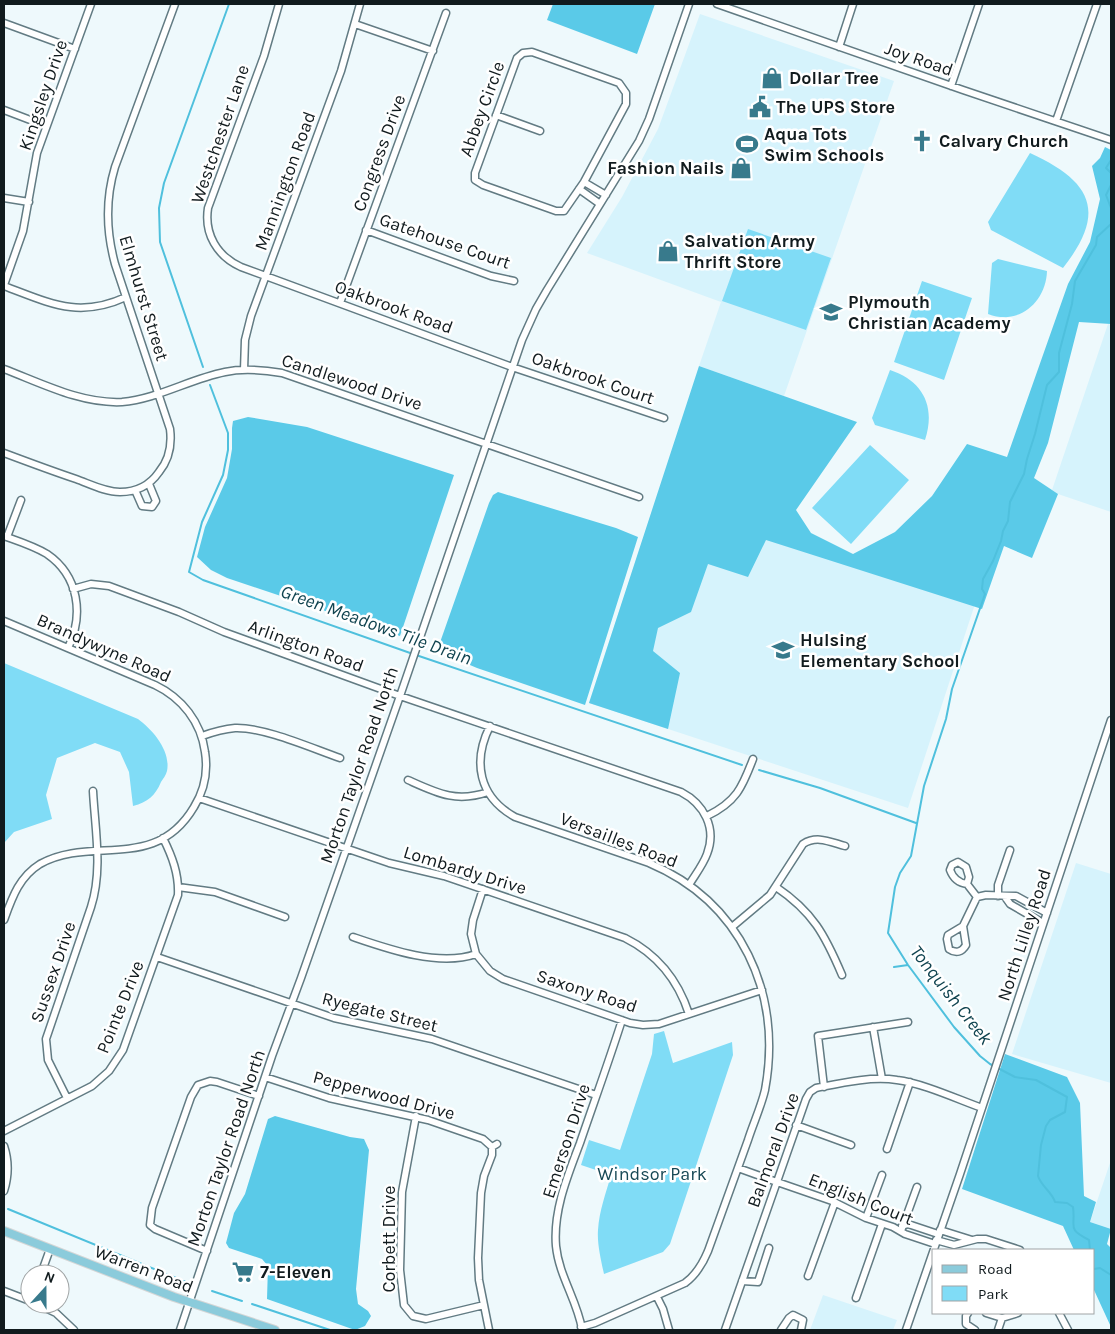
<svg xmlns="http://www.w3.org/2000/svg" width="1115" height="1334" font-family="Karla,sans-serif">
<style>
.built{fill:#d6f3fc}
.green{fill:#80dcf6}
.forest{fill:#5acae8}
.lines{fill:none;stroke-linecap:round;stroke-linejoin:round}
.stream{stroke:#4fc0dd;stroke-width:2}
.minor-casing{stroke:#627b83;stroke-width:9}
.major-casing{stroke:#d4d6d6;stroke-width:10}
.minor{stroke:#fff;stroke-width:6}
.major{stroke:#8bcbdb;stroke-width:8}
.labels{text-anchor:middle;dominant-baseline:central;stroke-width:5;stroke-linejoin:round;paint-order:stroke}
.street-label{font-size:18px;fill:#111b1e;stroke:#fff}
.poi-label{font-size:18px;font-weight:bold;fill:#111b1e;stroke:#fff;text-anchor:start}
.park-label{font-size:18px;fill:#174855;stroke:#fff}
.water-label{font-size:19px;font-style:italic;fill:#114450;stroke:#fff}
</style>
<rect width="100%" height="100%" fill="#eef9fc"/>
<path class="built" d="M700,14L894,81L784,396L699,366L721,302L587,253L622,197L658,129Z
M1108,324L1111,325V512L1058,494L1052,490Z
M658,493L977,598L908,808L589,703Z
M1076,863L1111,874V1083L1012,1054Z
M1111,1160V1229L1090,1222Z
M823,1295L897,1320L893,1330H810Z"/>
<path class="green" d="M1030,153C1091,181 1108,211 1063,268L991,230L988,222Z
M748,229L831,258L806,330L722,301Z
M998,259L1047,271C1046,302 1019,326 988,314L992,263Z
M922,281L972,298L944,380L894,362Z
M890,370C923,381 936,406 925,440L875,425L872,418Z
M870,445L909,480L851,544L812,508Z
M4,663L138,719C153,730 171,751 167,771C166,775 163,779 161,782C155,796 148,802 133,806L129,772L120,752L95,743L57,758L46,795L52,819L14,832L4,843Z
M664,1031L673,1063L732,1042L733,1055L670,1244L663,1252L604,1274C601,1260 597,1244 598,1230C599,1211 606,1193 611,1175L581,1165L589,1140L620,1150L652,1054L654,1034Z"/>
<path class="forest" d="M553,4H655L637,54L547,20Z
M1105,147L1111,150V324L1079,322L1048,443L1034,478L1058,494L1032,558L1004,546L982,609L766,540L748,577L708,564L691,612L658,628L653,651L680,673L668,729L589,703L699,366L857,422L796,510L811,533L853,554L895,532L932,496L967,444L1007,457L1068,284L1090,242L1100,199L1092,166L1100,158Z
M248,417L307,427L454,475L400,636L227,578L211,570L197,557L205,527L227,478L232,449V428L233,421Z
M498,492L616,528L638,537L585,705L477,668L437,651L489,503L493,495Z
M1005,1054L1067,1077L1080,1103L1084,1196L1096,1202L1090,1222L1111,1229L1107,1244L1111,1248V1327L1094,1290V1250H1074L1063,1226L962,1189Z
M275,1116L350,1137L364,1139L369,1150L356,1289L358,1304L368,1311L371,1316L365,1326L355,1330L267,1299L268,1266L262,1259L229,1248L226,1243L234,1213L245,1194L268,1119Z"/>
<g class="lines">
<path class="stream" d="M1111,160L1106,168L1111,173
M1111,185L1106,195L1111,208
M203,367L160,242L159,208L164,183L229,4
M210,385L228,433V450L223,475L202,522L189,572L203,580L413,654L742,765
M759,770L820,788L916,823
M894,967L908,965
M8,1209L181,1280
M1090,1250L1089,1240C1066,1228 1076,1228 1073,1207L1067,1203L1055,1202C1052,1192 1041,1186 1038,1176L1041,1145L1046,1126L1050,1120L1065,1112L1067,1097L1036,1080L1015,1077L990,1064L980,1056L954,1027L908,965L888,933L895,887L900,873L911,856L924,786L946,719L952,689L985,594L982,589L983,579L993,561L1001,541L1003,531L1008,521L1010,502L1024,474L1027,459L1035,434L1047,385L1059,372V353L1072,304L1075,281L1096,245L1097,237L1111,224
M1094,1269L1100,1268L1111,1275
M184,1281L186,1282
M212,1291L242,1301
M252,1304L330,1330"/>
<g class="minor-casing">
<path id="minor" d="M279,4L264,56L208,208C204,234 217,256 241,267L512,367L664,418
M717,4L963,90L1111,140
M4,23L75,49
M355,24L433,51
M839,47L853,4
M532,52L619,83L626,93V104L584,182L564,211H556L483,185L475,180V173L517,58L523,53Z
M951,86L979,4
M4,110L46,126
M496,115L540,131
M1056,121L1097,4
M584,182L606,195
M579,189L600,204
M4,198L29,202
M366,230L491,276L514,281
M4,285L23,231L37,153L91,4
M4,286C50,303 78,319 126,297
M340,303L446,13
M4,369C41,383 81,404 122,402C157,399 190,379 225,372C244,368 264,370 282,373L639,497
M244,370L245,340L251,316L341,71L360,4
M4,453C28,462 52,471 76,479C90,484 105,492 120,492C136,492 150,485 159,472C169,460 172,445 170,429L115,264C106,231 105,200 115,167L175,4
M135,490L142,506L152,507L156,501L149,484
M4,536C18,541 34,546 47,554C79,576 84,615 68,648
M7,537L21,500
M73,589L91,584L109,586L179,612L224,632L400,696L681,792C704,804 717,828 707,854C703,865 695,875 689,885
M4,621L155,685C182,698 201,722 205,752C208,771 204,791 194,807C155,873 92,835 40,864C19,877 12,898 4,920
M490,726C472,762 479,797 515,817L649,863C741,902 783,993 765,1090C761,1107 753,1124 748,1140C735,1177 721,1214 708,1251C703,1263 696,1275 685,1283L595,1323L581,1327
M202,736C213,732 223,729 235,728C264,727 311,748 340,758
M408,780C437,793 456,803 488,792
M199,798L389,863L444,876L625,938C657,954 678,980 689,1014
M707,816C736,802 742,788 753,759
M967,884L969,877L966,867L958,862L952,865L950,870C953,878 958,883 967,884L977,897L986,895L1016,896L1047,913
M178,887L215,892L285,917
M776,887C813,912 825,935 842,975
M483,889L473,920L471,934L476,954L490,971L503,979L630,1023L643,1025L659,1024L762,990
M998,896V885L1010,850
M1005,897L1010,904L1043,923
M963,926L966,945C962,952 956,954 949,949L947,939L948,935Z
M963,926L977,897
M732,927L770,895L803,844C817,835 830,842 845,846
M353,937C388,949 439,967 476,954
M157,957L334,1018L432,1039L596,1095
M873,1027L882,1079
M265,1077L329,1098L428,1120L483,1139L492,1147
M824,1087L818,1036L908,1022
M67,1098L48,1060L46,1039L91,907C103,870 95,829 93,791
M416,1116L402,1192L400,1270L404,1305L413,1316L426,1319L484,1305
M796,1125L851,1145
M4,1131L92,1086L109,1071L123,1050L178,895C179,874 172,856 163,838
M4,1146C9,1161 9,1175 4,1191
M887,1149L910,1082
M738,1168L774,1181
M777,1182L832,1201L866,1218L893,1227L905,1234L935,1244
M866,1218L882,1175
M902,1226L908,1224L938,1234
M940,1230L972,1240
M901,1231L917,1187
M936,1240L954,1245L977,1239H986L1020,1250
M207,1251L155,1229L150,1225L152,1208L191,1097L198,1085L210,1081L217,1082L259,1096
M41,1274L50,1249
M808,1276L835,1202
M742,1281L758,1282L769,1248
M4,1291L30,1301
M657,1297L663,1309L669,1330
M856,1298L882,1224
M37,1304L56,1313L74,1330
M968,1313L966,1316V1324L975,1330
M986,1313L1002,1318L998,1330
M1059,1313L1068,1330
M1002,1318L1018,1313
M582,1329C577,1300 559,1276 556,1246C553,1210 568,1175 580,1143C594,1102 609,1061 622,1020
M180,1330L272,1056L301,978L400,696L522,340L536,309L547,290L639,141L649,119L689,4
M489,1330L479,1280L478,1258L481,1193L484,1176L492,1155V1147L497,1144
M725,1330L806,1099L810,1092L816,1088C841,1083 871,1076 897,1080C922,1083 957,1099 982,1108
M781,1330L789,1318L793,1315L803,1320L801,1330
M906,1330L960,1174L1111,720"/>
</g>
<g class="major-casing">
<path id="major" d="M4,1231L174,1297L275,1330"/>
</g>
<use href="#minor" class="minor"/>
<use href="#major" class="major"/>
</g>
<defs>
<g id="shop-bare" transform="scale(1.725)"><path d="M-5-2.5h2.3a2.7 3.5 0 0 1 5.4 0H5L5.5 6h-11ZM-1.5-2.5h3a1.5 2.3 0 0 0-3 0Z" fill="#387a8c" stroke="#fff" stroke-width="2.5" paint-order="stroke"/></g>
<g id="civic-bare" transform="scale(1.725)"><path d="M-.6-6.5H3V-4.5H.6V-3L4-1V1h2V6H-6V1h2V-1L-.6-3ZM-1.2 2.5V6h2.4V2.5Z" fill="#387a8c" stroke="#fff" stroke-width="2.5" paint-order="stroke"/></g>
<g id="church-bare" transform="scale(1.725)"><path d="M-1.2-6h2.4v3.5h3.3v2.4h-3.3V6h-2.4V-.1h-3.3v-2.4h3.3Z" fill="#387a8c" stroke="#fff" stroke-width="2.5" paint-order="stroke"/></g>
<g id="stadium-bare" transform="scale(1.725)"><path d="M0-5a6.5 5 0 1 0 0 10a6.5 5 0 1 0 0-10ZM-3.5-1.8h7v3.6h-7Z" fill="#387a8c" stroke="#fff" stroke-width="2.5" paint-order="stroke"/></g>
<g id="school-bare" transform="scale(1.725)"><path d="M0-5L7-2L0 1L-7-2ZM-4 1L0 2.5L4 1V4Q0 6-4 4Z" fill="#387a8c" stroke="#fff" stroke-width="2.5" paint-order="stroke"/></g>
<g id="supermarket-bare" transform="scale(1.725)"><path d="M-6-5.5h2.5l.6 2H6L4.5 2H-2.5L-4.4-4H-6ZM-1.5 3.2a1.3 1.3 0 1 0 .1 0ZM3 3.2a1.3 1.3 0 1 0 .1 0Z" fill="#387a8c" stroke="#fff" stroke-width="2.5" paint-order="stroke"/></g>
</defs>
<g fill-rule="evenodd">
<use href="#shop-bare" x="772" y="78"/>
<use href="#civic-bare" x="760" y="107"/>
<use href="#church-bare" x="922" y="141"/>
<use href="#stadium-bare" x="747" y="144"/>
<use href="#shop-bare" x="741" y="168"/>
<use href="#shop-bare" x="668" y="251"/>
<use href="#school-bare" x="831" y="312"/>
<use href="#school-bare" x="783" y="650"/>
<use href="#supermarket-bare" x="243" y="1272"/>
</g>
<g class="labels">
<g class="street-label">
<text transform="translate(919 59) rotate(19)">Joy Road</text>
<text transform="translate(43 95) rotate(-71)">Kingsley Drive</text>
<text transform="translate(482 109) rotate(-70)">Abbey Circle</text>
<text transform="translate(220 134) rotate(-71)">Westchester Lane</text>
<text transform="translate(379 153) rotate(-70)">Congress Drive</text>
<text transform="translate(285 181) rotate(-70)">Mannington Road</text>
<text transform="translate(445 241) rotate(19)">Gatehouse Court</text>
<text transform="translate(144 298) rotate(73)">Elmhurst Street</text>
<text transform="translate(394 307) rotate(20)">Oakbrook Road</text>
<text transform="translate(593 378) rotate(19)">Oakbrook Court</text>
<text transform="translate(352 382) rotate(18)">Candlewood Drive</text>
<text transform="translate(306 646) rotate(20)">Arlington Road</text>
<text transform="translate(104 648) rotate(24)">Brandywyne Road</text>
<text transform="translate(359 765) rotate(-71)">Morton Taylor Road North</text>
<text transform="translate(619 840) rotate(21)">Versailles Road</text>
<text transform="translate(465 870) rotate(17)">Lombardy Drive</text>
<text transform="translate(1024 935) rotate(-72)">North Lilley Road</text>
<text transform="translate(53 972) rotate(-71)">Sussex Drive</text>
<text transform="translate(587 991) rotate(18)">Saxony Road</text>
<text transform="translate(120 1007) rotate(-68)">Pointe Drive</text>
<text transform="translate(380 1012) rotate(14)">Ryegate Street</text>
<text transform="translate(384 1095) rotate(15)">Pepperwood Drive</text>
<text transform="translate(566 1141) rotate(-72)">Emerson Drive</text>
<text transform="translate(226 1148) rotate(-71)">Morton Taylor Road North</text>
<text transform="translate(773 1150) rotate(-70)">Balmoral Drive</text>
<text transform="translate(861 1199) rotate(22)">English Court</text>
<text transform="translate(389 1239) rotate(-90)">Corbett Drive</text>
<text transform="translate(144 1269) rotate(21)">Warren Road</text>
</g>
<g class="poi-label">
<text x="789" y="78">Dollar Tree</text>
<text x="776" y="107">The UPS Store</text>
<text x="764" y="134">Aqua Tots<tspan x="764" dy="21">Swim Schools</tspan></text>
<text x="939" y="141">Calvary Church</text>
<text x="724" y="168" text-anchor="end">Fashion Nails</text>
<text x="684" y="241">Salvation Army<tspan x="684" dy="21">Thrift Store</tspan></text>
<text x="848" y="302">Plymouth<tspan x="848" dy="21">Christian Academy</tspan></text>
<text x="800" y="640">Hulsing<tspan x="800" dy="21">Elementary School</tspan></text>
<text x="260" y="1272">7-Eleven</text>
</g>
<g class="park-label">
<text x="652" y="1174">Windsor Park</text>
</g>
<g class="water-label">
<text transform="translate(376 625) rotate(20)">Green Meadows Tile Drain</text>
<text transform="translate(951 995) rotate(52)">Tonquish Creek</text>
</g>
</g>
<rect width="1115" height="1334" fill="none" stroke="#111b1e" stroke-width="10"/>
<rect x="932" y="1249" width="162" height="65" fill="#ffffff" stroke="#a0a4a5"/>
<rect x="942" y="1265" width="25" height="8" fill="#8bcbdb" stroke="#a0a4a5"/>
<text x="978" y="1274" font-size="15" fill="#111b1e">Road</text>
<rect x="942" y="1286" width="25" height="15" fill="#80dcf6" stroke="#a0a4a5"/>
<text x="978" y="1299" font-size="15" fill="#111b1e">Park</text>
<g transform="translate(45 1289) rotate(21)"><circle r="24" fill="#ffffff" stroke="#a0a4a5"/>
<path d="M0-4L9 19L0 12L-9 19Z" fill="#387a8c"/>
<text y="-8" font-size="14" font-weight="bold" text-anchor="middle" fill="#111b1e">N</text>
</g>
</svg>
